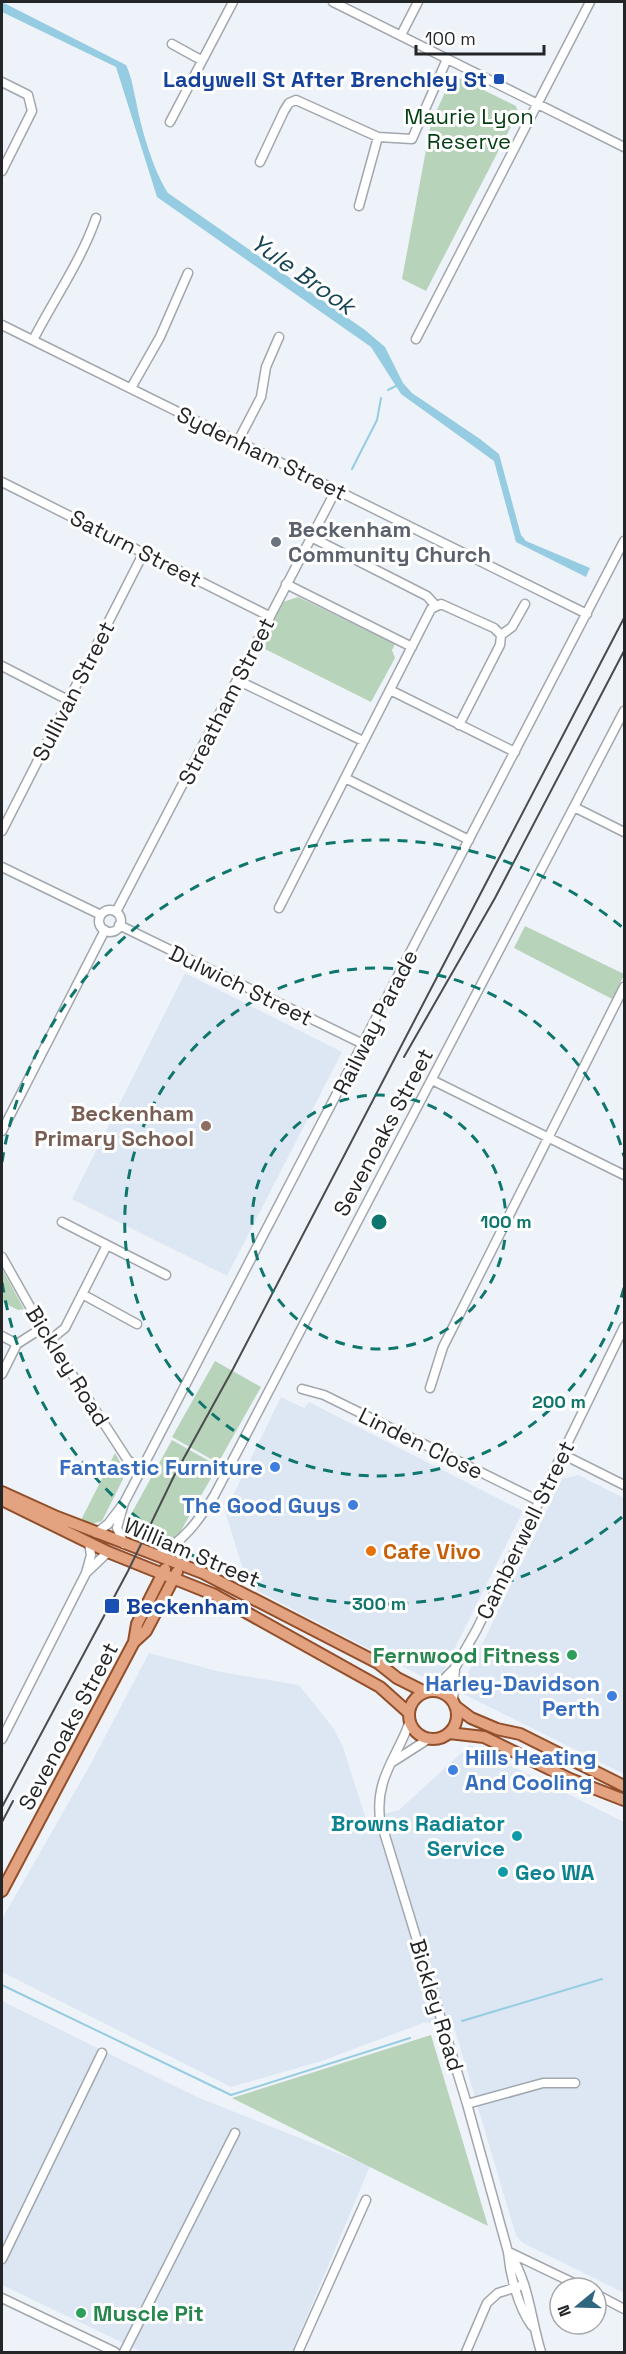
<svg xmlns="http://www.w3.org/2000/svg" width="626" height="2354" font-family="'Space Grotesk',sans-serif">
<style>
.built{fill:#dde7f4}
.green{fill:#b7d3b9}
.water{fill:#96cce1}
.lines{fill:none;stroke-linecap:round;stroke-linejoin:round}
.stream{stroke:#96cce1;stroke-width:2}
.minor-casing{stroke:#a2a7ad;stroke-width:11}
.major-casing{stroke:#934f2a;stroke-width:14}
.minor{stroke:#fff;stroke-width:8}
.major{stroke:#e3a380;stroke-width:10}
.rail{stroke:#494b4e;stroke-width:2}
.ring{fill:none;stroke:#0f766e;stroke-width:3;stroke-dasharray:10 8}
.transit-dot{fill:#1a4fb4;stroke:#fff;stroke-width:2}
.worship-dot{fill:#6b7280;stroke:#fff;stroke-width:2}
.education-dot{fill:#8d6e63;stroke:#fff;stroke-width:2}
.shop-dot{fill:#3f7fe0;stroke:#fff;stroke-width:2}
.food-dot{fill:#e8710a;stroke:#fff;stroke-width:2}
.leisure-dot{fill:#2e9e5b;stroke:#fff;stroke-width:2}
.culture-dot{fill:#0f9aa8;stroke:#fff;stroke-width:2}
.labels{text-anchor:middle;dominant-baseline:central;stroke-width:6;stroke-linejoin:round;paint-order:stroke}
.transit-label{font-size:22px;font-weight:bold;fill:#164399;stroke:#fff;text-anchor:end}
.park-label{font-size:22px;fill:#013d10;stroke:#fff}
.street-label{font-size:22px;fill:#232527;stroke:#fff}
.worship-label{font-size:22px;font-weight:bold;fill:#5b616d;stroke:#fff;text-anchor:start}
.education-label{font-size:22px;font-weight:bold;fill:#785e54;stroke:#fff;text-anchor:end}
.shop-label{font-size:22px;font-weight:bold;fill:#366cbe;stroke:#fff;text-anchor:end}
.food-label{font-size:22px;font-weight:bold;fill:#c56008;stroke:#fff;text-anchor:start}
.leisure-label{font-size:22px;font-weight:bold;fill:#27864d;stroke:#fff;text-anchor:end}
.culture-label{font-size:22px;font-weight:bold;fill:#0d838f;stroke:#fff;text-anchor:end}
.water-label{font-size:24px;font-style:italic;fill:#174555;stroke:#fff}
.centre{fill:#0f766e;stroke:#fff;stroke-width:3}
.ring-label{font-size:18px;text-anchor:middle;font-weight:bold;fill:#0f766e;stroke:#fff;stroke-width:6;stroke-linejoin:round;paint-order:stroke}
</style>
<rect width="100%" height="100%" fill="#eef3f9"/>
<path class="built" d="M185,973L342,1052L227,1276L72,1199Z
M281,1397L304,1408L309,1402L523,1511L441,1676L425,1678L248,1586L225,1511Z
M578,1475L624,1498V1774L459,1692L562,1479Z
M149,1653L221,1672L299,1685L334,1729L343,1747L366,1819L399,1810L470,1745L624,1822V2293L523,2243L516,2236L455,2030L426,2022L322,2061L231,2087L2,1972V1919L90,1765Z
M2,2001L197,2097L370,2166L292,2352H142L2,2285Z"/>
<path class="green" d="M457,77L516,106L518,113L426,291L402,279L431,123L451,79Z
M298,597L395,644L392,650L395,658L371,702L261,647L283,602Z
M525,926L624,974L614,1000L514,948Z
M2,1269L24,1309L18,1310L2,1302Z
M215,1361L261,1387L218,1463L172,1437Z
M172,1440L218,1466L175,1541L130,1516Z
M115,1453L124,1469V1477L102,1521L91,1524L81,1520Z
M431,2035L488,2226L232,2098Z"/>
<path class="water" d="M2,2L126,65C132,78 133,88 136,101C141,128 153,170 168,193L365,330L385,347L403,383L412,393L480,439L499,454L521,535L526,541L590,568L586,577L516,542L494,461L401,394L371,347L157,197L116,67L2,12Z"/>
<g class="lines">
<path class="stream" d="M388,390L396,386
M352,469L377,420L381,398
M2,1985L231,2095L410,2038
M462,2021L602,1979"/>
<g class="minor-casing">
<path id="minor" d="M333,2L624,147
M401,35L418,2
M172,44L201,60
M2,82L28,95L32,111L2,171
M170,122L233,2
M260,162L284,111L289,103L296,100L378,137L412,139L447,59
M359,206L378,137
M2,325L587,614
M416,339L590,2
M33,340C54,299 81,261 96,218
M131,388L160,337L188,273
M238,441L261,397L266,367L279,337
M2,482L269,616
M311,537L427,596L435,605
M286,584L412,647
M501,635L512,627L525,604
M2,666L68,700
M237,680L363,741
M390,690L515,752
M345,778L431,609L441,604L494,628L501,635L500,645L459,725
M574,807L624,832
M2,831L144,552
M2,867L101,915
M279,908L345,778L469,840
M99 921a11 11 0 1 1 22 0a11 11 0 1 1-22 0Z
M116,912L336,490
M119,925L363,1044
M432,1080L624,1175
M2,1131L105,930
M62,1222L166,1275
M2,1257L42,1328L127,1459L140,1472
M82,1294L137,1324
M2,1336L17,1344
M50,1340L65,1328L107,1245
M2,1374L17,1344L42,1328
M430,1388L443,1347L624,987
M302,1389L324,1395L539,1501
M562,1454L624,1485
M124,1503L117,1528L124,1544
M96,1533L108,1524L124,1503L624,541
M156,1555C183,1543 199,1520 214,1496L624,711
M86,1573L108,1552
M432,1691L455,1668L477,1629L624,1327
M453,1701L455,1668
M410,1721C397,1758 375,1778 380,1819L467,2104L508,2252C510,2275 518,2307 532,2326
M2,1739L86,1573L91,1555L89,1543
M394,1761L430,1738
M467,2104L543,2083H575
M509,2252L584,2288
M510,2254C529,2283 531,2320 541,2352
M2,2259L102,2053
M596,2294L624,2309
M2,2298L115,2352
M124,2352L235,2133
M298,2352L366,2200
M466,2352L487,2303L498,2293L520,2286"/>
</g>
<g class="major-casing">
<path id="major" d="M2,1492L57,1517L203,1573L378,1663L397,1678L425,1692
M2,1500L108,1552L215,1595L380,1687L409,1713
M134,1642L146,1631L177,1572
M409 1715a24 24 0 1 1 48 0a24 24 0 1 1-48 0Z
M455,1706L471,1718L497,1729L520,1734L624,1786
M449,1733L484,1737L570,1779L624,1800
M2,1891L134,1642L137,1624L165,1569"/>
</g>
<use href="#minor" class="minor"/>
<use href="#major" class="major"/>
<path class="rail" d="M404,1057L495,898L624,651
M2,1807L128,1571L174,1476L233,1369L624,618
M2,1822L13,1801"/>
</g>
<g class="ring">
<circle cx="379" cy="1222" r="127"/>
<path d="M624 1288A254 254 0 1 1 624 1156"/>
<path d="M622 1517A382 382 0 0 1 2 1282M2 1162A382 382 0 0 1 622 927"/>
</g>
<g class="transit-dot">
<rect x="493" y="73" width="12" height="12" rx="3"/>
<rect x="104" y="1598" width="16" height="16" rx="3"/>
</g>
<circle class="worship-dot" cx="276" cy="542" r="6"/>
<circle class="education-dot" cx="206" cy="1126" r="6"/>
<g class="shop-dot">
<circle cx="275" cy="1467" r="6"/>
<circle cx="353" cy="1505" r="6"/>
<circle cx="612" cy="1696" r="6"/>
<circle cx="453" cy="1770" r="6"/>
</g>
<circle class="food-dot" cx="371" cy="1551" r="6"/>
<g class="leisure-dot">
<circle cx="572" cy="1655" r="6"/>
<circle cx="81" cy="2313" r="6"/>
</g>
<g class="culture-dot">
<circle cx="517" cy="1836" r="6"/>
<circle cx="503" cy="1872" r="6"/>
</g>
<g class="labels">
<g class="transit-label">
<text x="487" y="79">Ladywell St After Brenchley St</text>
<text x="126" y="1606" text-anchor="start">Beckenham</text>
</g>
<g class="park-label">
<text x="469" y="116">Maurie Lyon<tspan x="469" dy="25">Reserve</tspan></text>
</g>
<g class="street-label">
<text transform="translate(262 453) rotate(26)">Sydenham Street</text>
<text transform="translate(136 548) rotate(27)">Saturn Street</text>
<text transform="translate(73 691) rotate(-63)">Sullivan Street</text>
<text transform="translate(226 701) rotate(-63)">Streatham Street</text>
<text transform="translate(241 985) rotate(26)">Dulwich Street</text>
<text transform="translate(375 1022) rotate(-63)">Railway Parade</text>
<text transform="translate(383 1132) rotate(-62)">Sevenoaks Street</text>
<text transform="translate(68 1366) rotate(58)">Bickley Road</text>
<text transform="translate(421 1443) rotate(26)">Linden Close</text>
<text transform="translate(525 1530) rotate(-64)">Camberwell Street</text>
<text transform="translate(192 1552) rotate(23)">William Street</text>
<text transform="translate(68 1726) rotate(-62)">Sevenoaks Street</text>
<text transform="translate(437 2005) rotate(73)">Bickley Road</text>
</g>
<g class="worship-label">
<text x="288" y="529">Beckenham<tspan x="288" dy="25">Community Church</tspan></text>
</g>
<g class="education-label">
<text x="194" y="1113">Beckenham<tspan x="194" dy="25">Primary School</tspan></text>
</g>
<g class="shop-label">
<text x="263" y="1467">Fantastic Furniture</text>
<text x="341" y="1505">The Good Guys</text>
<text x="600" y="1683">Harley-Davidson<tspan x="600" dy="25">Perth</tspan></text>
<text x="465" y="1757" text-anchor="start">Hills Heating<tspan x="465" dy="25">And Cooling</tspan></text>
</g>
<g class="food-label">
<text x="383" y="1551">Cafe Vivo</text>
</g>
<g class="leisure-label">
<text x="560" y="1655">Fernwood Fitness</text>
<text x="93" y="2313" text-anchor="start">Muscle Pit</text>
</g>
<g class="culture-label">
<text x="505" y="1823">Browns Radiator<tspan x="505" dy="25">Service</tspan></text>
<text x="515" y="1872" text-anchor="start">Geo WA</text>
</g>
<g class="water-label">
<text transform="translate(303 274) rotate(35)">Yule Brook</text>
</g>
</g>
<circle cx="379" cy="1222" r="9" class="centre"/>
<g class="ring-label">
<text x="506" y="1228">100 m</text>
<text x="559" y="1408">200 m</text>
<text x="379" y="1610">300 m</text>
</g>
<rect width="626" height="2354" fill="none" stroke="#232527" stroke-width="6"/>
<g transform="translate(578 2306) rotate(251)"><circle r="28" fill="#ffffff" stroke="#a7a8a9" stroke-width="1.5"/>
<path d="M0-4.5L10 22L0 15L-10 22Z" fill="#2f6781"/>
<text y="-9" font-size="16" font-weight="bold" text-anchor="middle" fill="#232527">N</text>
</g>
<path d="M416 45v9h128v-9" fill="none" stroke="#232527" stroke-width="3"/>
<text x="425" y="45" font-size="18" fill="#232527" stroke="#ffffff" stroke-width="4.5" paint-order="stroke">100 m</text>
</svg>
